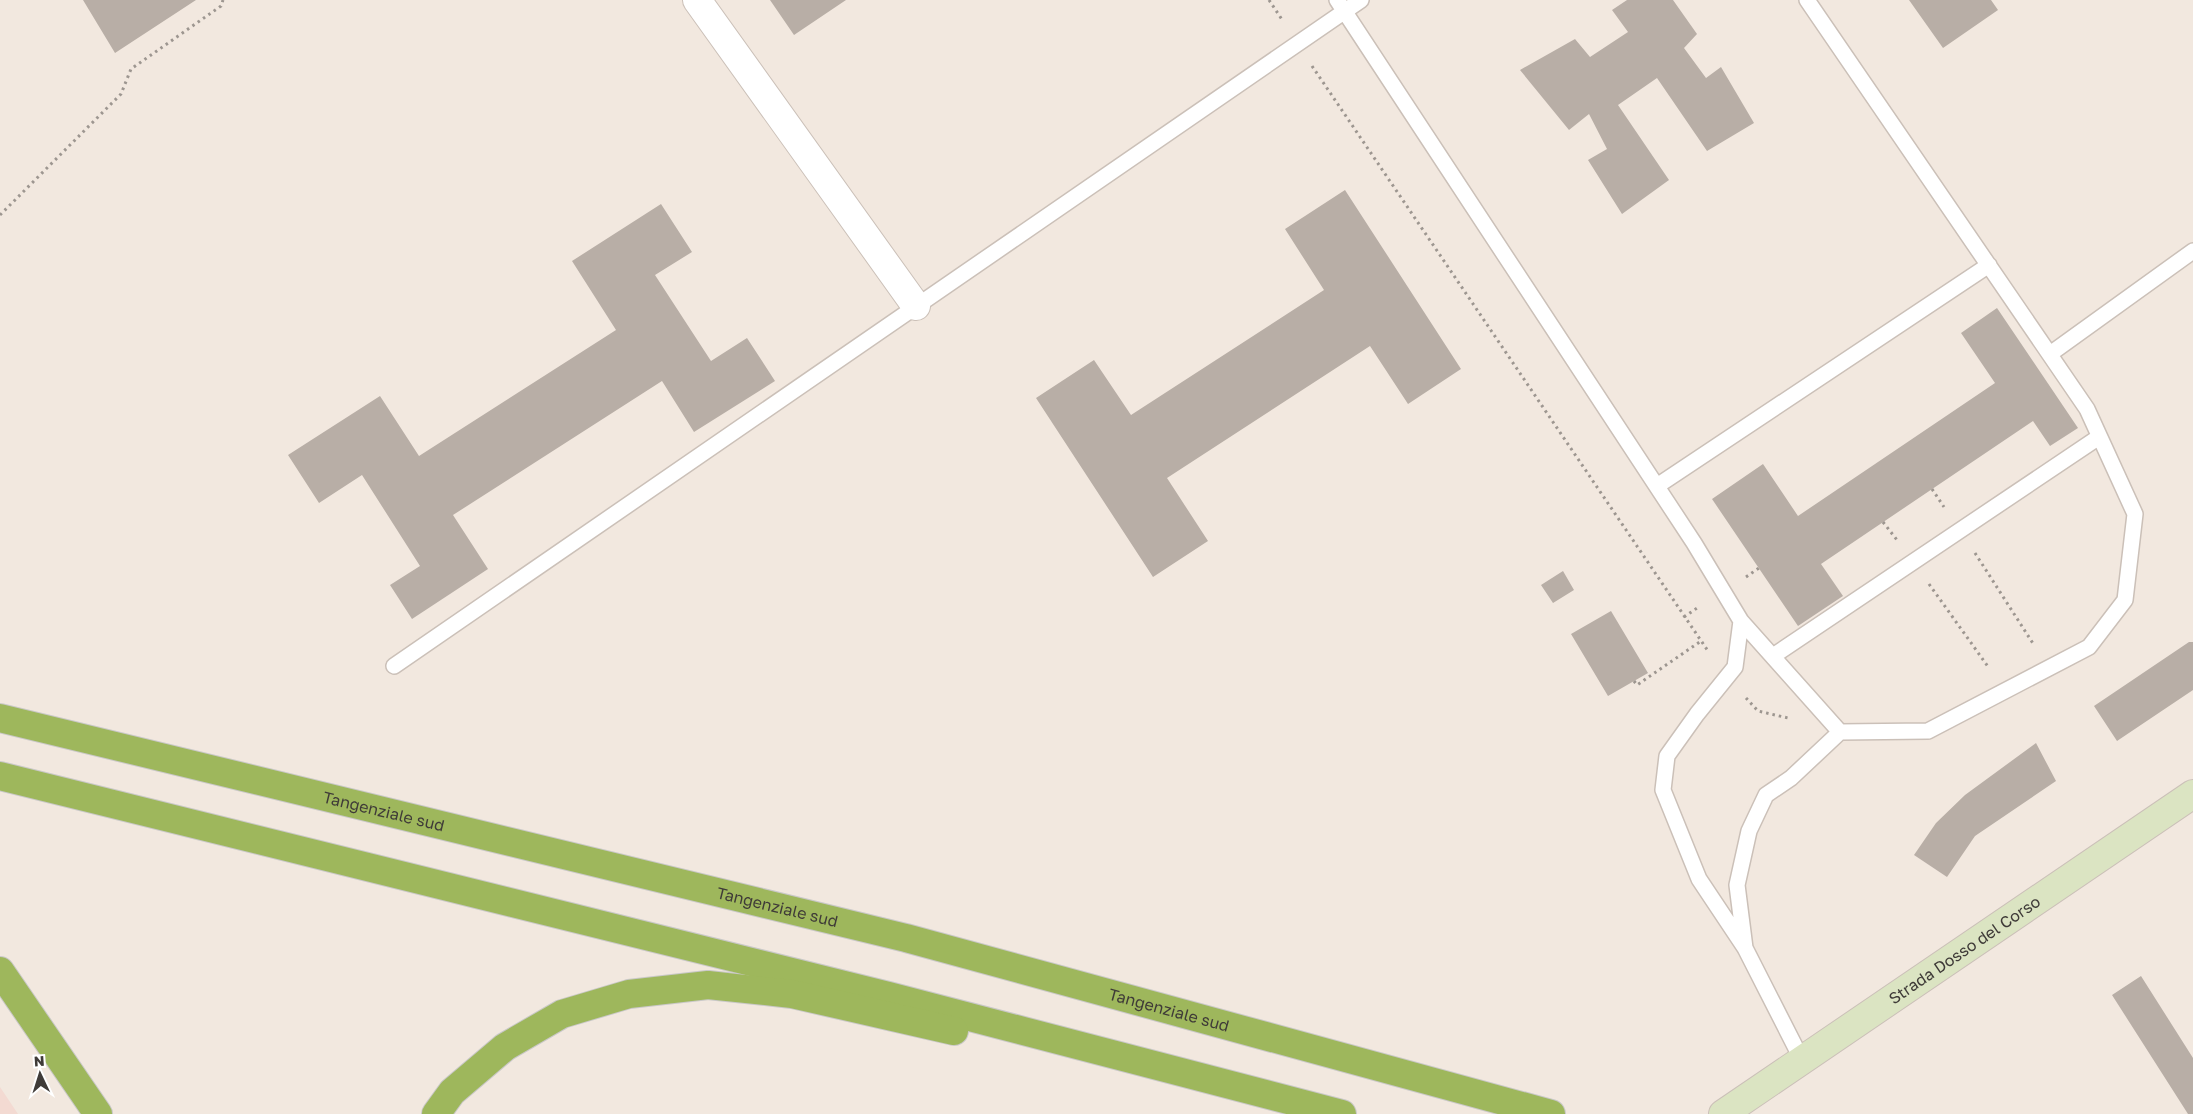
<svg xmlns="http://www.w3.org/2000/svg" width="2193" height="1114" font-family="'Golos Text',sans-serif">
<style>
.education{fill:#f3dad2}
.building{fill:#b8aea6}
.lines{fill:none;stroke-linecap:round;stroke-linejoin:round}
.service-casing{stroke:#cbc0b8;stroke-width:18}
.minor-casing{stroke:#cbc0b8;stroke-width:30}
.secondary-casing{stroke:#cbc0b8;stroke-width:30}
.trunk-casing{stroke:#c9c8c7;stroke-width:30}
.path{stroke:#9d9690;stroke-width:3;stroke-dasharray:2.5 4;stroke-linecap:butt}
.service{stroke:#fff;stroke-width:15}
.minor{stroke:#fff;stroke-width:28}
.secondary{stroke:#dbe4c2;stroke-width:28}
.trunk{stroke:#9eb75c;stroke-width:28}
.labels{text-anchor:middle;dominant-baseline:central;stroke-width:4;stroke-linejoin:round;paint-order:stroke}
.street-label{font-size:16px;fill:#3f3b38;stroke:#fff}
</style>
<rect width="100%" height="100%" fill="#f2e8df"/>
<path class="education" d="M0,1087L18,1114H0Z"/>
<path class="building" d="M83,0H196L115,53Z
M770,0H846L794,35Z
M1627,0H1673L1697,34L1684,48L1706,78L1721,67L1754,123L1707,151L1657,78L1618,105L1669,180L1622,214L1588,160L1607,149L1589,114L1569,130L1520,70L1575,39L1590,57L1628,32L1612,10Z
M1909,0H1991L1998,10L1943,48Z
M1345,190L1461,369L1408,404L1370,346L1167,478L1208,541L1153,577L1036,398L1094,360L1131,415L1324,290L1285,229Z
M661,204L692,252L655,275L711,361L747,338L775,381L694,432L662,381L453,515L488,569L412,619L390,585L420,566L362,475L319,503L288,455L380,396L419,456L616,330L572,261Z
M1997,308L2078,428L2050,446L2033,421L1821,564L1843,596L1798,626L1712,499L1763,464L1798,516L1995,383L1961,333Z
M1563,571L1574,590L1553,603L1541,585Z
M1611,611L1648,673L1608,696L1571,634Z
M2189,642H2193V690L2117,741L2094,706Z
M2036,743L2056,781L1975,836L1947,877L1914,855L1936,823L1965,795Z
M2141,976L2193,1058V1114H2188L2112,995Z"/>
<g class="lines">
<g class="service-casing">
<path id="service" d="M1337,0L1694,543L1741,621L1735,667L1697,714L1667,756L1663,790L1699,879L1745,948L1802,1060
M2050,354L2193,251
M1657,486L1989,265
M1741,621L1840,732
M1773,656L2099,437
M394,666L1361,0
M1745,948L1737,885L1749,831L1766,795L1791,778L1840,732L1928,731L2089,647L2125,600L2135,514L2087,409L1807,0"/>
</g>
<g class="minor-casing">
<path id="minor" d="M697,0L916,306"/>
</g>
<g class="secondary-casing">
<g id="secondary">
<path id="s1" d="M1723,1114L2193,794"/>
</g>
</g>
<g class="trunk-casing">
<g id="trunk">
<path id="s2" d="M0,718L906,938L1551,1114"/>
<path d="M0,776L889,996L1342,1114"/>
<path d="M0,971L98,1114"/>
<path d="M436,1114L452,1092L505,1047L562,1014L629,994L708,985L792,994L954,1031"/>
</g>
</g>
<path class="path" d="M1269,0L1283,21
M1312,66L1708,651
M0,215L121,94L131,69L221,6L223,0
M1932,489L1944,507
M1883,522L1897,540
M1975,553L2034,645
M1746,577L1759,568
M1929,584L1989,668
M1684,617L1700,606
M1634,681L1637,685L1701,641
M1746,698L1758,711L1788,718"/>
<use href="#service" class="service"/>
<use href="#minor" class="minor"/>
<use href="#secondary" class="secondary"/>
<use href="#trunk" class="trunk"/>
</g>
<g class="labels">
<g class="street-label">
<text stroke="none"><textPath href="#s2" startOffset="395">Tangenziale sud</textPath></text>
<text stroke="none"><textPath href="#s2" startOffset="800">Tangenziale sud</textPath></text>
<text stroke="none"><textPath href="#s1" startOffset="292">Strada Dosso del Corso</textPath></text>
<text stroke="none"><textPath href="#s2" startOffset="1205">Tangenziale sud</textPath></text>
</g>
</g>
<g transform="translate(40 1074) rotate(356)" stroke="#ffffff" stroke-width="4" paint-order="stroke">
<path d="M0-4L9 19L0 12L-9 19Z" fill="#3f3b38"/>
<text y="-8" font-size="14" font-weight="bold" text-anchor="middle" fill="#3f3b38">N</text>
</g>
</svg>
